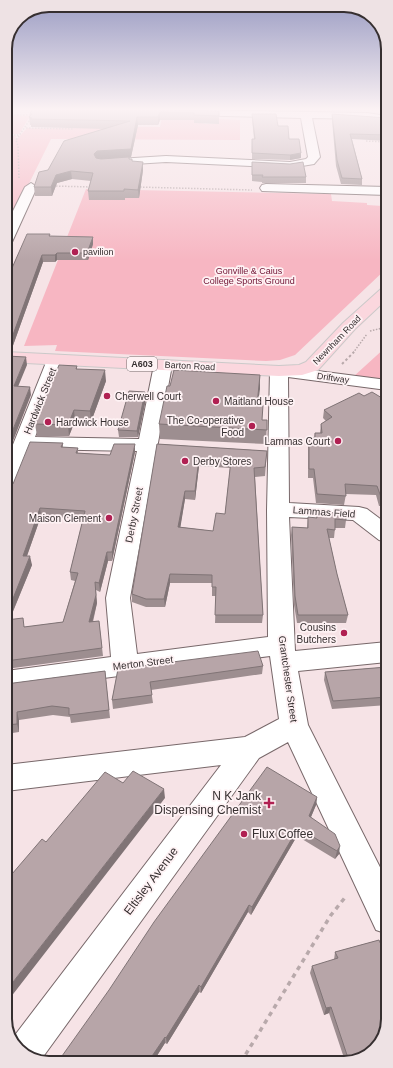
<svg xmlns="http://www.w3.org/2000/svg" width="393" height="1068" font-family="Helvetica,sans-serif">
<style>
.green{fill:#f7b6c2}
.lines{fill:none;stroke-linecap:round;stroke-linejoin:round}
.minor-casing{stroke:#78686a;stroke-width:2}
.major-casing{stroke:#cbc9c9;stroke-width:2}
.path-far2{stroke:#b8a9ab;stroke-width:1.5;stroke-dasharray:1.5 1.5;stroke-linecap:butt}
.path-far1{stroke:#b8a9ab;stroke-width:2;stroke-dasharray:2.5 2.5;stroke-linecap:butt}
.path{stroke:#b8a9ab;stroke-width:3.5;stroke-dasharray:4.5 4.5;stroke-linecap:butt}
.minor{fill:#fff;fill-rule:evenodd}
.major{fill:#fbd7de;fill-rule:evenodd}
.wall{fill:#9d8e90;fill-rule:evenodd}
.shaded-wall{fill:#807476}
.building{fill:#b7a5a8;stroke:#807476;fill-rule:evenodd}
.poi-dot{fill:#b02052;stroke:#fef2f4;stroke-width:1.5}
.labels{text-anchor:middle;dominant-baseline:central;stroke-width:3.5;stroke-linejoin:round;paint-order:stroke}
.far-poi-label{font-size:9px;fill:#362f30;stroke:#fef2f4;text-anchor:start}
.far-park-label{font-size:9px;fill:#711233;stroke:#fef2f4}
.far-street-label{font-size:9px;fill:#362f30;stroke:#fef2f4}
.shield{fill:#fef2f4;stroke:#726a6b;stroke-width:1}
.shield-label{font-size:9px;font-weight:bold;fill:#362f30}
.poi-label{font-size:10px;fill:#362f30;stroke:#fef2f4;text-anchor:start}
.street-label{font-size:10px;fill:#362f30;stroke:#fef2f4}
.near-poi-label{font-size:12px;fill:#362f30;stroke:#fef2f4;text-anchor:end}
.near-street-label{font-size:12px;fill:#362f30;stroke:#fef2f4}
.rim{fill:none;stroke:#362f30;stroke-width:2}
</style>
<rect width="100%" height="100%" fill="#f6e3e6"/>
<path class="green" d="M5,115L30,116L19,134H5Z
M162,117L176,120H194L205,124H219V119L240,120V140L51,139L5,232V135L17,136L15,138L17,139L27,128C72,129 115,126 160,127Z
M86,189L331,194L332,201L367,203V205L383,206L387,268L295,355L280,360L266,361L55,351L57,345L24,346Z
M387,346V382L353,377Z"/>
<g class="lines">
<g class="minor-casing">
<path id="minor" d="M189,110L367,113L387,116V122L367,119L312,118L320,157L314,164L290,168L166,162L102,166L96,163L102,160L166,156L290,162L306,159L308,157L301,118L185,115L184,113Z
M31,183L37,187L12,242L10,245L5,246V227L25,187Z
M266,184L387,187V195L262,191L260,188L262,185Z
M56,355L62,356L65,360L35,437L139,439L154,365L157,361L163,360L169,361L172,365L130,598L137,654L268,637L267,510L270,371L273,367L279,366L387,380V390L288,377L289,503L359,507L367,509L387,524V542L379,540L353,520L289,517L295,651L387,642V662L298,671L308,725L388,883V934L376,930L288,742L259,758L40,1061L22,1054L12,1039L221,765L6,791V765L245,737L279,719L270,656L6,691V671L111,657L106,598L137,451L30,449L16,486L13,491L6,492V462L47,360L50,356Z"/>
</g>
<g class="major-casing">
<path id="major" d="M387,287V299L355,329L318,370L302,375L279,376L6,362V352L279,366L299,365L306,362L343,323L382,288Z"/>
</g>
<path class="path-far2" d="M5,115H33
M26,128L74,129
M5,135H18
M366,141L387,142
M19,178L18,146L16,140L31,118
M53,186L92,187
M137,187L252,190
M381,322L387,317
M370,331L387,327
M353,353L367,334"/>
<path class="path-far1" d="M342,364L354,352"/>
<path class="path" d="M241,1062L331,915L347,895"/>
<use href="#minor" class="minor"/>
<use href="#major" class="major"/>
</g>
<path class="wall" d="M251,110H275V111Z
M330,110H360V111Z
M219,111V124L194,123V120H160L158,125H138L131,157L120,158L129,157V159L143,170L139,198H125V200H89L88,191L91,181L72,179L57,183L52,196H35L34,187L48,170L106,129L31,127V125H30L29,117L30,116V113Z
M252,114L278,126L301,153V158L290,160L252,159V139H254L252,119Z
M332,114L387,118V141L352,139L362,179V185L341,184L336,166L332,120Z
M252,162L306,177V183H262V182L252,181Z
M50,234V236L93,237V244L88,260H57L55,262H43L11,351L6,352L5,284Z
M77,366V369L106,381L91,422L75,421L69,436H37L35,424Z
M260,375L258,405L262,420H267L266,444L160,439L159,424Z
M145,392L146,399L138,437H119L118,430Z
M364,396L387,401V506H379L376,495L346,494L344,505L316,503L313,478H308V446L309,437L314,438L315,433H320L321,424L326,421L323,418L324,410Z
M63,443V447L78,448V453L110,455L135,452L112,561H108L100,592L96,590L97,603L93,622L99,621L103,656L6,669V485L13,484ZM41,516L83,519L70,572L71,580L75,581L63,622L25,627L10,619L32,565L27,556Z
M157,444L267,451L265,476L255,477L263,615L262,623H215L216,596H212V583H170L165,607H146L132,602V594ZM199,466L230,468L225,514L213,531L180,527L185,499L195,500Z
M317,512L346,520L345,528H335L334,538H329L337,574L348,615L346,623H297L294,605L291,535L292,527L307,528L308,517L316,518Z
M387,584V614L380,593L382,585Z
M263,666L262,674L151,690L153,703L113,709L112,700L118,669Z
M387,667L388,705L332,709L324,680L325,672Z
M105,671L110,718L71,723L70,717L53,715L19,720V732L6,734V684Z
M317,797L316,805L311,817L339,854L335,859L297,836L251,915L248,912L201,993L199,992L167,1044L165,1043L153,1062L57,1063Z
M379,940L356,1061H345L329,1013L324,1015L310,973L312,966L334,960L335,952Z"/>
<path class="shaded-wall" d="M160,112V120L158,125V117Z
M137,117L138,125L131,157L98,160L95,162L94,154Z
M301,153V158L290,160V155Z
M143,162V170L139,198L138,190Z
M71,171L72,179L57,183L52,196L51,187L56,175Z
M93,237V244L88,260L87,253Z
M57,253V260L55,262V255Z
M42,255L43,262L11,351L6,352V344Z
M26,357L27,365L15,394L14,386Z
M105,370L106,381L91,422L90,411Z
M260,375V389L256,419L257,405Z
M30,387L31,395L6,459V447Z
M145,392L146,399L138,437L137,431Z
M74,410L75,421L69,436L68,425Z
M135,444V452L112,561V552Z
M199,458V466L195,500V491Z
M185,491V499L179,536L178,527Z
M40,508L41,516L24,564L23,556Z
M107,552L108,561L100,592L99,583Z
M30,556L32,565L6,628V616Z
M170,574V583L165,607L164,599Z
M96,595L97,603L90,631L89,622Z
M17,712L19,720V732L17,724Z
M164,789L165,798L7,1002L6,991Z
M317,797L316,805L308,824L309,816Z
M298,828L297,836L251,915L252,907Z
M340,846L339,854L335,859L337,851Z
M249,905L248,912L201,993V987Z
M199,985V992L167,1044L166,1038Z
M331,1007L329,1013L324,1015L326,1008Z
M165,1037V1043L153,1062H148Z"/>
<path class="building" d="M32,110H170L219,111V116L194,115V113L160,112L158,117H137L131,149L97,151L94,154L96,158L101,159L129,157V159H132V161L143,162L138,190L124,189V191H88L93,173L71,171L56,175L51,187H34L39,172L48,170L64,141L130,121L30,119L32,118L29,117L32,114L30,113Z
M252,114H276L278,126H288L289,139H299L301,153L290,155L252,153V139H255Z
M332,114L387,118V135L350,134L362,179L342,178L337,160Z
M252,162L290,164L303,162L306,177H262L263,175H252Z
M27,234H50L49,236L93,237L87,253H57L55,255H42L10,343L6,344L5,284Z
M6,356L26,357L14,386L30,387L6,447Z
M59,365L77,366L76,369L105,370L90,411L74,410L68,425L35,424Z
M174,370L260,375L257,405H263L262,420H267V430L159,424L167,386H170Z
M129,391L145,392L137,431L118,430Z
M372,392L387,401V497H381L377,486L345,484L346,496L317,494L314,469H309V437L315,438V433H322L321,424L332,417L324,410L359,393L364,396Z
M30,442L63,443L61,447L78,448L76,453L110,455L114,444H135L112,552H107L99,583L95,582L96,595L89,622L99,621L102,648L6,661V620L23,618L24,627L63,622L78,573L70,572L85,511L40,508L23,556H30L6,616V485L13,484Z
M157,444L267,451L265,467L254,468L263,615H215L216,587H212V575L170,574L164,599H146L132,594ZM199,458L231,460L225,514L216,513L213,531L178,527L185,491H195Z
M317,512L346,513V520L335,519V530L327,529L337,574L348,615H298L295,596L292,527L308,528V517L317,518Z
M387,584V600L382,585Z
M258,651L263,666L150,682L152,695L112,700L118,669Z
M387,667V697L333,701L325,672Z
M105,671L109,710L69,715V708L52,706L17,712V724L6,725V684Z
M267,767L317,797L309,816L335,834L340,846L337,851L298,828L252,907L249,905L201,987L199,985L166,1038L165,1037L148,1062L57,1063L109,990L154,922Z
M133,771L164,789L6,991V871L12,874L42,839L46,842L105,772L123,783Z
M379,940L388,961V1019L379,1046L356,1061H349L331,1007L326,1008L312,966L338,958L335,952Z"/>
<linearGradient id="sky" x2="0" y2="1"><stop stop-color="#9d9ec4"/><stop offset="0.42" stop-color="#fbf2f4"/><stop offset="1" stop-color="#fbf2f4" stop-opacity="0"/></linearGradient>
<rect width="393" height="260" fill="url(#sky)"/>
<g class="poi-dot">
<circle cx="75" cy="252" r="4"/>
<circle cx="107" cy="396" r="4"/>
<circle cx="216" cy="401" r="4"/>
<circle cx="48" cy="422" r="4"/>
<circle cx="252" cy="426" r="4"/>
<circle cx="338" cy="441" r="4"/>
<circle cx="185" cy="461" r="4"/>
<circle cx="109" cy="518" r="4"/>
<circle cx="344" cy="633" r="4"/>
<path d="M267 797h4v4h4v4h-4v4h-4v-4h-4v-4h4z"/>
<circle cx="244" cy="834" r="4"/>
</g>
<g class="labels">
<g class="far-poi-label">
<text x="83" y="252">pavilion</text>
</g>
<g class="far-park-label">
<text x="249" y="271">Gonville &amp; Caius<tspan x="249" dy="10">College Sports Ground</tspan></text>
</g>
<g class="far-street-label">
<text transform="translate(337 340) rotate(-46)">Newnham Road</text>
<text transform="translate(190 366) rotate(3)">Barton Road</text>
<text transform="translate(333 378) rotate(8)">Driftway</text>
</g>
<rect class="shield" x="127" y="357" width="30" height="14" rx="3"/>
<g class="shield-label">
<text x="142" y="364">A603</text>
</g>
<g class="poi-label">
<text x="115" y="396">Cherwell Court</text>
<text x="224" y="401">Maitland House</text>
<text x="244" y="420" text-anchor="end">The Co-operative<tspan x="244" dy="12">Food</tspan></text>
<text x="56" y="422">Hardwick House</text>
<text x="330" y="441" text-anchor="end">Lammas Court</text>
<text x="193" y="461">Derby Stores</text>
<text x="101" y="518" text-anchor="end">Maison Clement</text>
<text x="336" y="627" text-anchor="end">Cousins<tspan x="336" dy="12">Butchers</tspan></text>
</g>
<g class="street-label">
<text transform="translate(40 401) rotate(-68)">Hardwick Street</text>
<text transform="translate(324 512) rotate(4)">Lammas Field</text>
<text transform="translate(134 515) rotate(-79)">Derby Street</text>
<text transform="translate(143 663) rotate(-7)">Merton Street</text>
<text transform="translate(288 679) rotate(82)">Grantchester Street</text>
</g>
<g class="near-poi-label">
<text x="261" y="796">N K Jank<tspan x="261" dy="14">Dispensing Chemist</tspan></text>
<text x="252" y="834" text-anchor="start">Flux Coffee</text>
</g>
<g class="near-street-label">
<text transform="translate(151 881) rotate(-53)">Eltisley Avenue</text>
</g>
</g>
<path d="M0 0H393V1068H0ZM49 12H344A37 37 0 0 1 381 49V1019A37 37 0 0 1 344 1056H49A37 37 0 0 1 12 1019V49A37 37 0 0 1 49 12Z" fill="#eee2e4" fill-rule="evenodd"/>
<path class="rim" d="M49 12H344A37 37 0 0 1 381 49V1019A37 37 0 0 1 344 1056H49A37 37 0 0 1 12 1019V49A37 37 0 0 1 49 12Z"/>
</svg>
